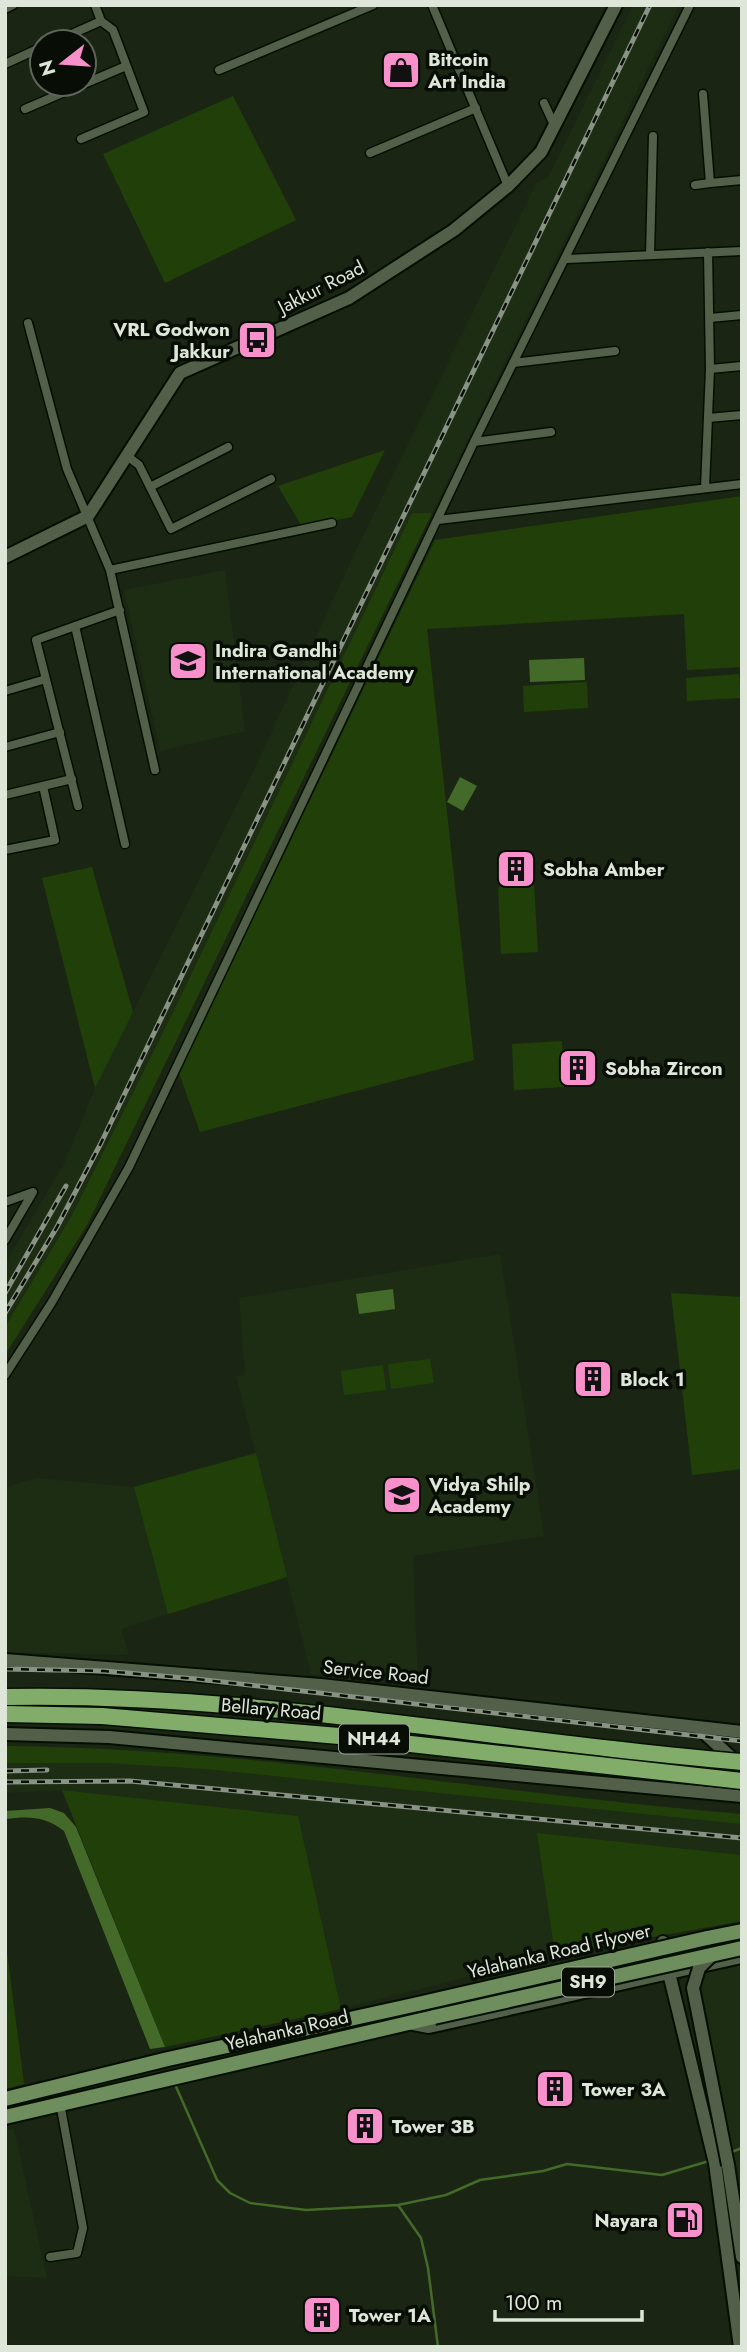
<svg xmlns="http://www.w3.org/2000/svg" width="747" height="2352" font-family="Jost,sans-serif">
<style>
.built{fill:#1d2d14}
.green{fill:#214009}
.water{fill:#436a29}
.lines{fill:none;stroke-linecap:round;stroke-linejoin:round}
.stream{stroke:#436a29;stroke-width:2.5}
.street-casing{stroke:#050f01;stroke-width:11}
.secondary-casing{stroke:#050f01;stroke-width:16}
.primary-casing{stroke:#050f01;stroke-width:18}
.street{stroke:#52604a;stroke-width:8}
.secondary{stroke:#52604a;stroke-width:12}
.primary{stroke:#6f8e5d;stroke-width:14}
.rail-casing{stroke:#899384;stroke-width:5}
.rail{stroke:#080d06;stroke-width:2.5;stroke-dasharray:8;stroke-linecap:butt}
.secondary-bridge-casing{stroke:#050f01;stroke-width:16;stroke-linecap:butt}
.primary-bridge-casing{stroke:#050f01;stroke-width:18;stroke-linecap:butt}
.highway-bridge-casing{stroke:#050f01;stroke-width:19;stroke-linecap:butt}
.secondary-bridge{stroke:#52604a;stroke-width:12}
.primary-bridge{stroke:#6f8e5d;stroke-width:14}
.highway-bridge{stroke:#82ac69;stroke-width:16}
.labels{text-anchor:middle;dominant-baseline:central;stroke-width:7;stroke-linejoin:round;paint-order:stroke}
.shield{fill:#080d06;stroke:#9da59a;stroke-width:2}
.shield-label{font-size:18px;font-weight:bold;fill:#dde6d9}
.poi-label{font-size:19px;font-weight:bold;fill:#dde6d9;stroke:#080d06;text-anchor:start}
.street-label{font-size:19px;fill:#dde6d9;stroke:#080d06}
</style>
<rect width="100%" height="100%" fill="#1a2613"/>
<path class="built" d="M633,5H679L432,513H412L179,1000L71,1217L5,1327V1264L65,1162L95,1088L252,774L359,544L537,182L548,178Z
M225,570L245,731L160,751L124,590Z
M500,1254L544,1536L413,1556L418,1683L311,1674L236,1376L245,1375L239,1298Z
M37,1478L134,1487L168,1614L121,1629L129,1655L5,1652V1487Z
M5,1763H105L204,1769L742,1823V1855L537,1833L555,1955L341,2009L298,1816L62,1790L5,1793Z
M742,1965V2203L699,1974Z
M14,2129L47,2278L5,2276V2130Z"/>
<path class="green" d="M233,96L296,220L165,283L103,154Z
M385,450L352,517L302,527L278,486Z
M742,496V667L687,670L684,614L427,629L474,1060L200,1132L179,1073L435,540Z
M412,513H432L87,1225L5,1355V1327L71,1217L179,1000Z
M739,674L741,698L687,701L686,678Z
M587,682L588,708L524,712L523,686Z
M92,867L133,1012L95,1088L42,878Z
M534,885L538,952L501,954L498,887Z
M562,1041L564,1087L514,1090L512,1044Z
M671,1293L742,1297V1469L692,1475Z
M430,1359L434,1383L391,1389L388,1364Z
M383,1365L386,1390L344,1395L341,1371Z
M256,1453L287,1577L168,1614L134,1487Z
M5,1746C252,1748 496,1794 742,1814V1824L204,1769L105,1763H5Z
M62,1790L298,1816L341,2009L165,2047Z
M537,1833L742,1855V1921L555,1955Z
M5,1936L24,2084L5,2089Z"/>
<path class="water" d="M584,658L585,680L530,682L529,660Z
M460,777L477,786L463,811L447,802Z
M393,1289L395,1309L359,1314L356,1294Z
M50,1808L64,1813L76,1827L165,2047L150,2049L64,1831C45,1816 29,1816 5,1819V1811Z"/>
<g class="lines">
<path class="stream" d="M174,2082L217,2180L230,2193L250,2203L306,2210L398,2205L446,2195L480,2180L543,2171L567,2164L662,2175L709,2161
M729,2153L742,2148
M398,2205L421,2238L428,2268L438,2347"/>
<g class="street-casing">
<path id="street" d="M432,5L508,186
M5,9L13,5
M54,42L101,21
M5,64L42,47
M219,70L373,5
M84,84L126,66
M703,94L710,183L742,180
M544,103L555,127
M25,109L83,84
M81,139L144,112L113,30L101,21L95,5
M370,153L476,108
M695,185L710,183
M650,255L653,136
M567,259L742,251
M710,318L742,315
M28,323L67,469L110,570L155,770
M513,363L615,351
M710,369L742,366
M708,418L742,415
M474,442L551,432
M127,456L139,465L171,529L271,479
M150,487L228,447
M705,488L710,369L708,252
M438,520L742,484
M110,570L332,523
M75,626L125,844
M5,691L46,679
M5,747L60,732
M5,795L72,779
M78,806L36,640L120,610
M5,850L55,840L43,786
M5,1202L33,1192L5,1240
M5,1375L52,1302L129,1167L474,442L690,5
M50,2257L77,2253L83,2228L60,2103"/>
</g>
<g class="secondary-casing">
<path id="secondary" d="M5,557L88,516L180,373L349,298L454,230L508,186L541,152L616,5
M5,1660L321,1685L742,1732
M698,1727L736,1762
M5,1734L109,1737L742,1796
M663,1942L669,1973L742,1957
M408,2023L429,2027L669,1973L715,2163L740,2347
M728,2165L742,2257"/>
</g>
<g class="primary-casing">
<path id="primary" d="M707,1938L742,1931
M5,2099L168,2059L418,2004
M5,2117L434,2017"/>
</g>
<use href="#street" class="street"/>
<use href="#secondary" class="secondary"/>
<use href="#primary" class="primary"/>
<g class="rail-casing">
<path id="rail" d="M5,1293L66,1186
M5,1313L57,1227L101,1143L650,5
M5,1669L104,1671L196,1679L742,1741
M5,1771L47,1770
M5,1782L130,1781L742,1838"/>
</g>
<use href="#rail" class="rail"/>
<g class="secondary-bridge-casing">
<path id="secondary-bridge" d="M713,1954L699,1968L693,1988L728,2165"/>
</g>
<g class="primary-bridge-casing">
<path id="primary-bridge" d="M418,2004L707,1938
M434,2017L742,1948"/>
</g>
<g class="highway-bridge-casing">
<path id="highway-bridge" d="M5,1697C252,1692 497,1742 742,1762
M5,1714L102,1716L339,1736L742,1781"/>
</g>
<use href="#secondary-bridge" class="secondary-bridge"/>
<use href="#primary-bridge" class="primary-bridge"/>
<use href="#highway-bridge" class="highway-bridge"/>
</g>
<defs>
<g id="shop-square" transform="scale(2.0125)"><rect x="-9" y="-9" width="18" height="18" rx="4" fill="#f890cc" stroke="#080d06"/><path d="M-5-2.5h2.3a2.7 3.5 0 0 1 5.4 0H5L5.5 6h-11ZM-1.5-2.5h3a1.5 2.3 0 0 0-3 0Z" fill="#111"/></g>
<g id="bus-square" transform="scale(2.0125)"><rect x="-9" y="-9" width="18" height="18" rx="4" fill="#f890cc" stroke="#080d06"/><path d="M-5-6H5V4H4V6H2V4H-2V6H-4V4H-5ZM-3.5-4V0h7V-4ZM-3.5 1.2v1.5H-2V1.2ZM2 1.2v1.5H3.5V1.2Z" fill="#111"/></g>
<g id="school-square" transform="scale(2.0125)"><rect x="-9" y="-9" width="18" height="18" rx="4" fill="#f890cc" stroke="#080d06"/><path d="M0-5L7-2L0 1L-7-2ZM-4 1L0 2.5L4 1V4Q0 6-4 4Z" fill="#111"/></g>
<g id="building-square" transform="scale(2.0125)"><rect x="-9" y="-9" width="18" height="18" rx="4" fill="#f890cc" stroke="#080d06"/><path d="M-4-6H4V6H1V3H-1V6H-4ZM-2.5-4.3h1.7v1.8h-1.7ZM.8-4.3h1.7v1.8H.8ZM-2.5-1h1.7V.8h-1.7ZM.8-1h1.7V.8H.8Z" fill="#111"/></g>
<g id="fuel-square" transform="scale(2.0125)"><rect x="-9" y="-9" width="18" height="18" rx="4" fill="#f890cc" stroke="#080d06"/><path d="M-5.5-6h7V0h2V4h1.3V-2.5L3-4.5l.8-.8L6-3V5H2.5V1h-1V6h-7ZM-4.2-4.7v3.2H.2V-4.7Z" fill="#111"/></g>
</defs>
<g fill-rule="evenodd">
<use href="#shop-square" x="401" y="70"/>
<use href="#bus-square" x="257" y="340"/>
<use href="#school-square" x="188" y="661"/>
<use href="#building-square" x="516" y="869"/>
<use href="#building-square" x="578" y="1068"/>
<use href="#building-square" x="593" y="1379"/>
<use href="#school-square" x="402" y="1495"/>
<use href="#building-square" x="555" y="2089"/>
<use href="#building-square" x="365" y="2126"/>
<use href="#fuel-square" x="685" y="2220"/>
<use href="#building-square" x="322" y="2315"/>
</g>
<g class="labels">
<g class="shield">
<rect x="339" y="1724.5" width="70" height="29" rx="5"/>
<rect x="562" y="1967.5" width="52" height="29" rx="5"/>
</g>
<g class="shield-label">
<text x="374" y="1739">NH44</text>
<text x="588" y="1982">SH9</text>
</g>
<g class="poi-label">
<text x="428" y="59">Bitcoin<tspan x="428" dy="22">Art India</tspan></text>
<text x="230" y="329" text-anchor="end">VRL Godwon<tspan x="230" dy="22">Jakkur</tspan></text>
<text x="215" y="650">Indira Gandhi<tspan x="215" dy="22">International Academy</tspan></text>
<text x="543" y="869">Sobha Amber</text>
<text x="605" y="1068">Sobha Zircon</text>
<text x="620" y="1379">Block 1</text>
<text x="429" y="1484">Vidya Shilp<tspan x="429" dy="22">Academy</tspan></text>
<text x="582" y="2089">Tower 3A</text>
<text x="392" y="2126">Tower 3B</text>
<text x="658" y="2220" text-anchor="end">Nayara</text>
<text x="349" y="2315">Tower 1A</text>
</g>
<g class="street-label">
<text transform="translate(321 287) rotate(-27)">Jakkur Road</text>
<text transform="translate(376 1672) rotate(6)">Service Road</text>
<text transform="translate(271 1709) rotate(5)">Bellary Road</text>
<text transform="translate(559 1951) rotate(-13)">Yelahanka Road Flyover</text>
<text transform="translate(287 2030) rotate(-13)">Yelahanka Road</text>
</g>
</g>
<rect width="747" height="2352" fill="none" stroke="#dde6d9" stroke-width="14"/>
<g transform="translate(63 63) rotate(253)"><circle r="33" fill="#080d06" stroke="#5d645a" stroke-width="2"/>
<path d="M0-5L12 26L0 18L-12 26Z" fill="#f890cc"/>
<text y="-10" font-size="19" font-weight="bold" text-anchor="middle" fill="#dde6d9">N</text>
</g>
<path d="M495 2310v10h147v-10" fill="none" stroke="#dde6d9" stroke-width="3.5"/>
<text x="505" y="2310" font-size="21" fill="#dde6d9" stroke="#080d06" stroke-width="5" paint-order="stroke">100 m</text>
</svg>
